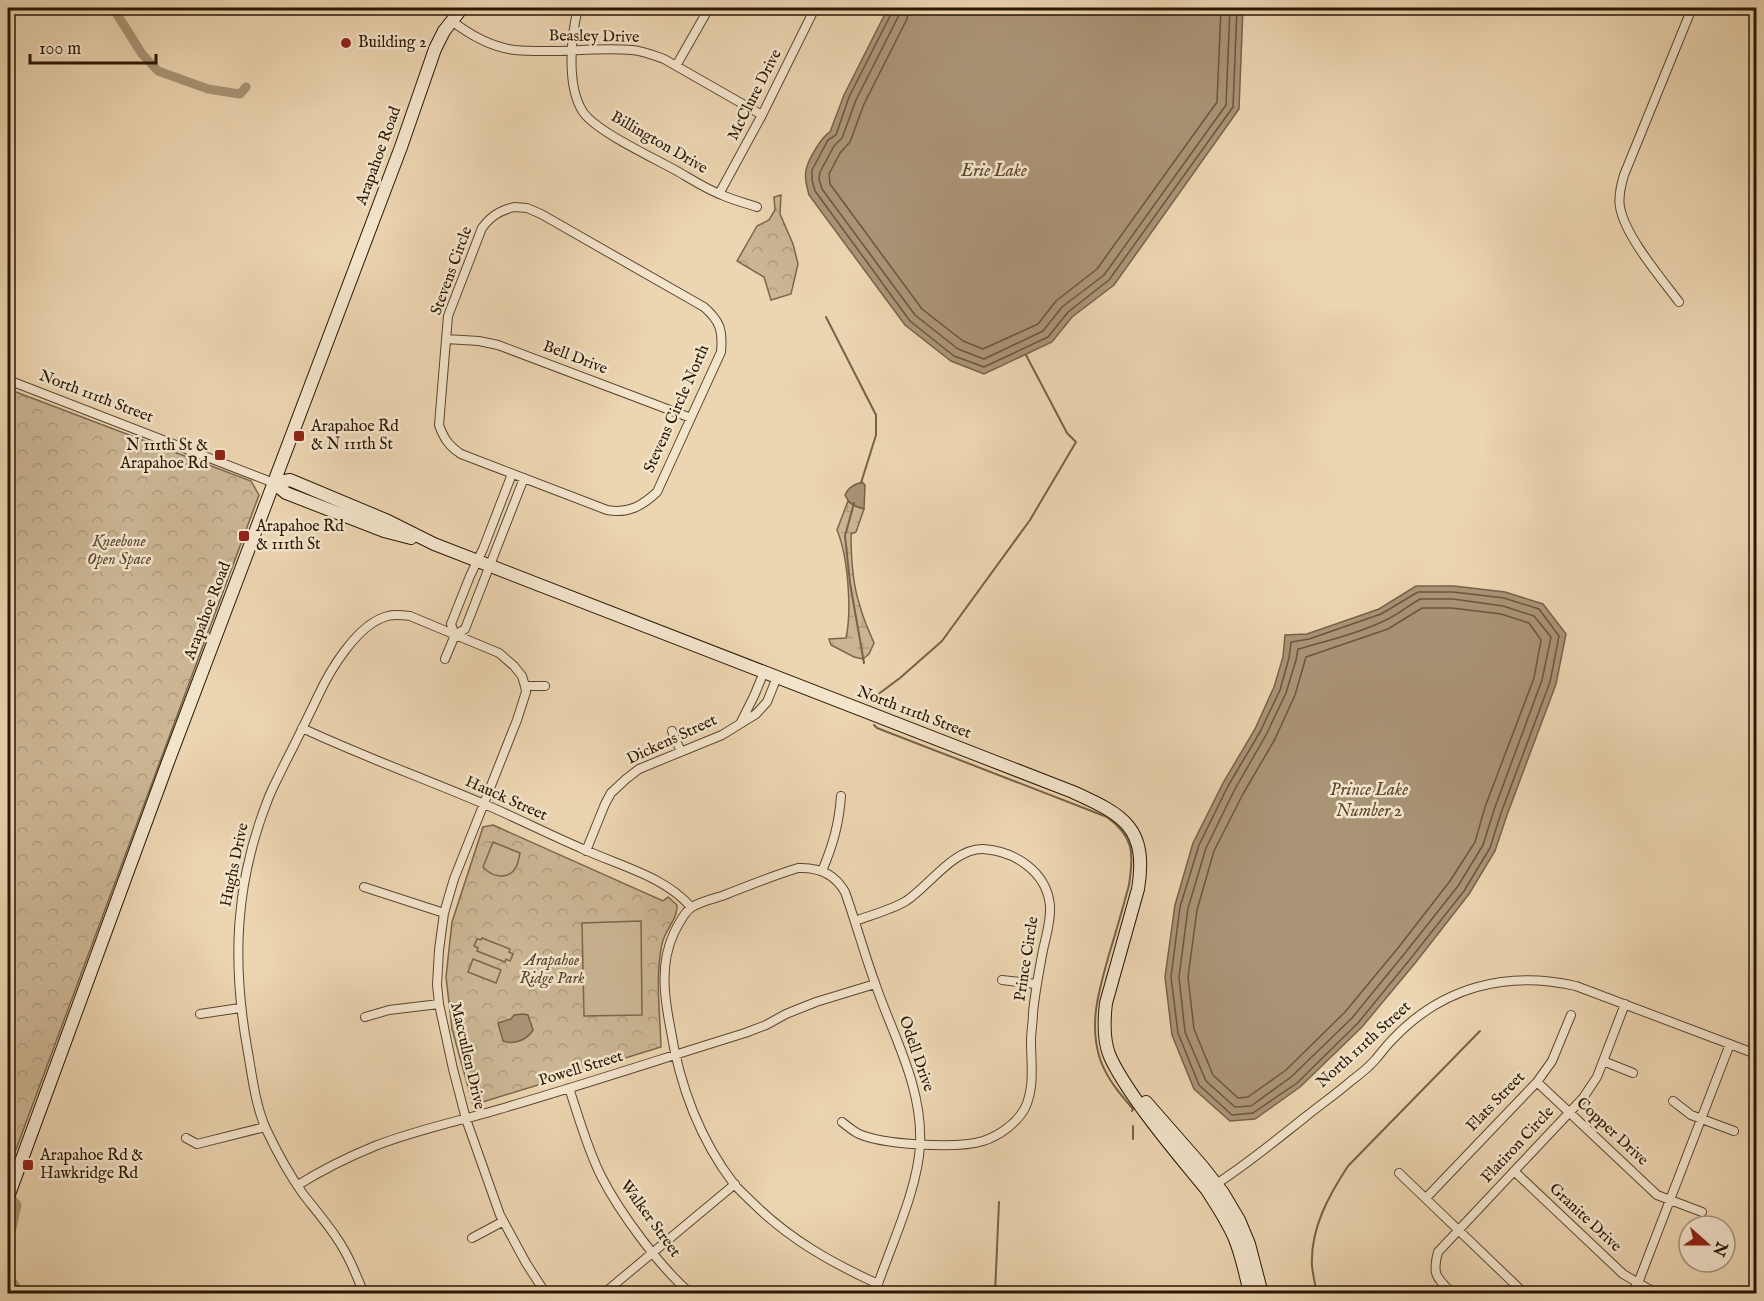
<svg xmlns="http://www.w3.org/2000/svg" width="1764" height="1301" font-family="'IM FELL English',serif">
<style>
.forest{fill:url(#forest-crowns);stroke:#7a664a;stroke-width:1.5}
.wetland{fill:url(#wetland-marsh);stroke:#7a664a;stroke-width:1.5}
.garden{fill:#cbb593;stroke:#7a664a;stroke-width:1.5}
.water{fill:#aa9476;stroke:#766248;stroke-width:1.5}
.lines{fill:none;stroke-linecap:round;stroke-linejoin:round}
.shore{stroke:#6a563c;stroke-width:1.5}
.stream{stroke:#766248;stroke-width:2}
.canal{stroke:#aa9476;stroke-width:9}
.street-casing{stroke:#5a462e;stroke-width:10}
.secondary-casing{stroke:#291702;stroke-width:14}
.street{stroke:#f3e4cc;stroke-width:8}
.secondary{stroke:#f3e4cc;stroke-width:12}
.poi-dot{fill:#8f2418;stroke:#f3e4cc;stroke-width:2}
.labels{text-anchor:middle;dominant-baseline:central;stroke-width:5;stroke-linejoin:round;paint-order:stroke}
.street-label{font-size:16px;fill:#291702;stroke:#f3e4cc}
.poi-label{font-size:16px;fill:#291702;stroke:#f3e4cc;text-anchor:start}
.park-label{font-size:16px;font-style:italic;fill:#5a462e;stroke:#f3e4cc}
.water-label{font-size:18px;font-style:italic;fill:#5d4930;stroke:#f3e4cc}
</style>
<defs>
<pattern id="forest-crowns" width="20" height="18" patternUnits="userSpaceOnUse" patternTransform="scale(1.5)"><rect width="20" height="18" fill="#cbb593"/><path d="M2 6a3 3 0 1 1 6 0M12 15a3 3 0 1 1 6 0" fill="none" stroke="#ae9b7d"/></pattern>
<pattern id="wetland-marsh" width="20" height="14" patternUnits="userSpaceOnUse" patternTransform="scale(1.5)"><rect width="20" height="14" fill="#cbb593"/><path d="M1 5h8M5 5V1M11 12h8M15 12V8" fill="none" stroke="#ae9b7d"/></pattern>
</defs>
<rect width="100%" height="100%" fill="#ecd5b1"/>
<filter id="stains"><feTurbulence type="fractalNoise" baseFrequency=".00333" numOctaves="4"/><feColorMatrix values="0 0 0 0 .2 0 0 0 0 .09 0 0 0 0 .02 0 0 0 .5 -.17"/></filter>
<radialGradient id="worn" r=".72"><stop offset=".6" stop-color="#630" stop-opacity="0"/><stop offset="1" stop-color="#630" stop-opacity=".3"/></radialGradient>
<path class="forest" d="M781,195L780,214L793,244L798,264L791,294L771,300L764,277L737,261L757,226L769,220L775,210L774,197Z
M8,389L251,481L259,495L8,1171Z
M493,825L663,901L668,897L677,905C678,919 665,929 662,944C655,977 660,1013 661,1047L473,1105L452,1029L446,977L452,922L483,827Z"/>
<path class="wetland" d="M848,501L853,505L864,509L856,532L851,534C851,558 852,583 860,606C863,619 869,631 874,643L869,654L863,659L854,657L831,645L829,639L846,638C852,610 848,556 837,530Z"/>
<path class="garden" d="M493,842L520,853C519,857 518,864 516,867C508,881 492,877 483,867Z
M641,921L642,1015L584,1016L582,923Z
M482,938L510,949L509,952L513,954L510,961L506,959L505,962L477,951L478,948L474,946L477,939L481,940Z
M473,959L501,970L496,983L468,972Z"/>
<path class="water" d="M888,8H1243L1239,109L1114,285L1072,317L1052,342L984,374L951,361L905,325L809,195C807,187 804,178 806,170C808,160 822,136 830,132L844,95Z
M862,482L865,485L864,509C855,506 849,504 845,495C848,487 855,484 862,482Z
M1416,586H1454L1505,592L1543,604L1566,634L1556,684L1507,815L1495,851L1469,894L1416,962L1362,1027L1300,1087L1255,1119L1230,1121L1194,1089L1172,1035L1165,977L1175,905L1193,843L1223,783L1255,729L1274,687L1283,657L1285,635L1307,634L1379,609Z
M523,1014L528,1015L533,1030C527,1040 514,1045 503,1041L498,1023L511,1019L514,1015Z"/>
<g class="lines">
<path class="shore" d="M893,8L892,12L849,97L836,135L828,140L812,170V180L815,191L910,321L954,356L984,367L1048,337L1068,312L1109,280L1233,107L1237,8
M900,8L899,15L856,100L842,138L834,146L820,172L819,179L822,189L915,315L958,349L984,359L1043,331L1062,307L1104,275L1226,105L1230,8
M909,8L907,19L864,104L850,142L840,153L829,174L830,184L922,309L963,341L983,349L1038,324L1056,301L1097,269L1217,102L1221,8
M1418,592H1453L1504,598L1539,609L1559,636L1550,682L1501,813L1490,848L1464,891L1411,958L1358,1023L1297,1083L1253,1113L1232,1115L1199,1085L1178,1033L1171,977L1180,907L1199,845L1228,786L1260,732L1280,690L1289,658L1291,642L1309,639L1381,614Z
M1420,599H1453L1503,606L1534,616L1551,637L1542,680L1494,810L1483,845L1458,886L1405,953L1352,1018L1291,1077L1251,1106L1235,1107L1206,1081L1185,1032L1179,977L1188,908L1206,848L1235,789L1266,735L1286,693L1296,660L1298,649C1327,641 1356,634 1384,621C1396,616 1408,606 1420,599Z
M1422,608H1452L1501,614L1529,623L1541,640L1534,678L1485,807L1475,842L1450,881L1398,948L1345,1012L1286,1070L1248,1097L1238,1098L1213,1075L1194,1029L1188,977L1197,910L1214,851L1243,794L1275,739L1295,695L1306,657L1388,629Z"/>
<path class="stream" d="M826,317L876,415V435L861,483
M854,503L845,536L850,583L864,663
M868,696L869,701L900,678L942,641L1030,520L1076,442L1067,433L1026,355
M874,725L877,728L1107,817C1134,837 1134,853 1129,885C1123,907 1117,929 1110,951C1100,987 1088,1022 1100,1059C1107,1079 1120,1094 1133,1109L1132,1111
M1133,1139V1126
M995,1294L999,1202
M1317,1294C1315,1284 1313,1275 1312,1266C1310,1229 1329,1195 1348,1166L1480,1031"/>
<path class="canal" d="M113,8L142,54L158,71L208,89L240,94L246,87
M8,1246L17,1205L12,1199
M8,1276L16,1287L18,1294"/>
<g class="street-casing">
<path id="street" d="M578,8C571,36 566,86 583,112C597,132 654,158 677,171C691,179 706,189 722,195C733,200 745,203 757,207
M452,21C470,35 491,47 515,50C554,54 593,47 632,50C643,51 653,55 664,59L762,115
M676,66L709,8
M719,194L762,115L815,8
M514,207L527,208L541,214L704,307C720,321 723,330 721,352L657,492C642,506 628,514 607,510L461,454C449,446 444,439 439,425L448,316L482,228C491,216 499,211 514,207Z
M1679,302C1661,278 1625,236 1620,207C1618,196 1621,185 1624,175L1692,8
M446,339L479,341L498,345L691,418
M8,380L274,483
M455,635L451,624L470,576L483,549L512,474
M445,659L455,635L465,629L524,478
M525,686H545
M741,722L754,696L764,672
M302,728C362,756 423,778 484,804C517,818 550,835 583,849C620,866 664,876 691,907
M672,731L681,752
M586,851L605,804L611,793L626,779L639,769L722,735L756,714L767,702L777,677
M822,871C833,845 839,824 841,796
M364,887L444,913
M1002,980L1036,984
M200,1014L240,1008
M365,1017L389,1010L439,1004
M1603,1061L1633,1073
M1537,1082L1657,1195L1702,1212
M569,1088C579,1118 587,1148 601,1176C620,1213 659,1266 691,1294
M1673,1101L1691,1115L1734,1131
M842,1122C847,1126 852,1130 857,1133C881,1145 958,1149 983,1141C999,1136 1017,1123 1025,1108C1035,1087 1031,1063 1031,1041C1031,1032 1033,1022 1033,1013C1035,992 1039,971 1043,950C1046,936 1051,921 1050,906C1047,872 1015,851 983,849C954,848 929,886 906,901C891,910 871,915 855,921
M186,1138L197,1144L265,1127
M1514,1171L1623,1274L1647,1288L1660,1294
M1399,1173L1525,1294
M298,1185C322,1170 348,1157 375,1146C418,1129 465,1120 510,1106C589,1083 667,1057 745,1033L766,1025L786,1014L816,1002L875,984
M1213,1186C1245,1166 1275,1141 1304,1118C1320,1105 1336,1094 1351,1081C1359,1075 1368,1068 1375,1060C1381,1053 1386,1046 1393,1039C1442,987 1507,970 1576,986L1756,1054
M1426,1198L1537,1082L1552,1061L1571,1015
M472,1238L502,1222
M1756,1264V1268
M364,1294C356,1274 348,1254 336,1237C326,1222 314,1208 303,1194C289,1174 277,1152 267,1131C255,1106 252,1074 247,1047C232,961 235,884 267,802C271,790 278,778 284,765C296,742 307,719 318,696C330,670 358,623 388,616C395,614 402,615 410,616L499,653L514,666L522,676L525,686L526,692L517,720L454,879L444,913L439,950L437,985L439,1004L453,1069L466,1119L500,1215L526,1263L546,1294
M603,1294L735,1184
M874,1294L878,1284C892,1243 918,1188 920,1145C923,1087 893,1036 875,983C864,953 856,923 845,892C835,874 819,867 798,868C772,876 747,886 722,896C712,899 700,902 692,907C684,912 678,925 674,933C660,963 664,995 670,1026C679,1083 698,1137 734,1184C740,1191 747,1197 753,1203C789,1239 832,1263 878,1284
M1453,1294C1436,1277 1432,1275 1438,1252L1583,1098L1597,1077L1625,1004
M1631,1294L1638,1283L1730,1044"/>
</g>
<g class="secondary-casing">
<path id="secondary" d="M274,483L290,480L388,521L434,544L1073,792C1124,815 1148,828 1138,889L1106,1003C1104,1020 1103,1038 1109,1054C1114,1067 1122,1079 1130,1091C1153,1126 1181,1158 1207,1190C1217,1206 1228,1222 1235,1239C1242,1257 1246,1275 1250,1294
M274,483L286,493L384,531L411,538
M1146,1102L1202,1166L1223,1193L1239,1220L1249,1244L1262,1294
M8,1197L168,762L401,147L435,49L444,31L462,8"/>
</g>
<use href="#street" class="street"/>
<use href="#secondary" class="secondary"/>
</g>
<g class="poi-dot">
<circle cx="346" cy="43" r="6"/>
<rect x="293" y="430" width="12" height="12" rx="3"/>
<rect x="214" y="449" width="12" height="12" rx="3"/>
<rect x="238" y="530" width="12" height="12" rx="3"/>
<rect x="22" y="1159" width="12" height="12" rx="3"/>
</g>
<g class="labels">
<g class="street-label">
<text transform="translate(594 37) rotate(1)">Beasley Drive</text>
<text transform="translate(755 95) rotate(-63)">McClure Drive</text>
<text transform="translate(659 143) rotate(30)">Billington Drive</text>
<text transform="translate(379 156) rotate(-70)">Arapahoe Road</text>
<text transform="translate(452 271) rotate(-70)">Stevens Circle</text>
<text transform="translate(575 358) rotate(21)">Bell Drive</text>
<text transform="translate(96 397) rotate(21)">North 111th Street</text>
<text transform="translate(677 409) rotate(-66)">Stevens Circle North</text>
<text transform="translate(208 611) rotate(-69)">Arapahoe Road</text>
<text transform="translate(914 713) rotate(21)">North 111th Street</text>
<text transform="translate(672 740) rotate(-25)">Dickens Street</text>
<text transform="translate(506 799) rotate(24)">Hauck Street</text>
<text transform="translate(235 865) rotate(-78)">Hughs Drive</text>
<text transform="translate(1027 959) rotate(-81)">Prince Circle</text>
<text transform="translate(1364 1045) rotate(-42)">North 111th Street</text>
<text transform="translate(916 1054) rotate(71)">Odell Drive</text>
<text transform="translate(467 1056) rotate(77)">Maccullen Drive</text>
<text transform="translate(581 1069) rotate(-17)">Powell Street</text>
<text transform="translate(1496 1102) rotate(-46)">Flats Street</text>
<text transform="translate(1612 1132) rotate(43)">Copper Drive</text>
<text transform="translate(1518 1145) rotate(-47)">Flatiron Circle</text>
<text transform="translate(1585 1218) rotate(43)">Granite Drive</text>
<text transform="translate(650 1219) rotate(54)">Walker Street</text>
</g>
<g class="poi-label">
<text x="358" y="43">Building 2</text>
<text x="311" y="427">Arapahoe Rd<tspan x="311" dy="18">&amp; N 111th St</tspan></text>
<text x="208" y="446" text-anchor="end">N 111th St &amp;<tspan x="208" dy="18">Arapahoe Rd</tspan></text>
<text x="256" y="527">Arapahoe Rd<tspan x="256" dy="18">&amp; 111th St</tspan></text>
<text x="40" y="1156">Arapahoe Rd &amp;<tspan x="40" dy="18">Hawkridge Rd</tspan></text>
</g>
<g class="park-label">
<text x="119" y="542">Kneebone<tspan x="119" dy="18">Open Space</tspan></text>
<text x="552" y="961">Arapahoe<tspan x="552" dy="18">Ridge Park</tspan></text>
</g>
<g class="water-label">
<text x="994" y="171">Erie Lake</text>
<text x="1369" y="790">Prince Lake<tspan x="1369" dy="21">Number 2</tspan></text>
</g>
</g>
<rect width="1764" height="1301" fill="none" stroke="#ecd5b1" stroke-width="30"/>
<rect x="9" y="9" width="1746" height="1283" fill="none" stroke="#291702" stroke-width="3"/>
<rect x="15" y="15" width="1734" height="1271" fill="none" stroke="#291702" stroke-width="1.5"/>
<g transform="translate(1707 1244) rotate(111)"><circle r="28" fill="#f3e4cc" stroke="#a2927b" stroke-width="1.5"/>
<path d="M0-4.5L10 22L0 15L-10 22Z" fill="#8f2418"/>
<text y="-9" font-size="16" font-weight="bold" text-anchor="middle" fill="#291702">N</text>
</g>
<path d="M30 54v9h126v-9" fill="none" stroke="#291702" stroke-width="3"/>
<text x="39" y="54" font-size="18" fill="#291702" stroke="#f3e4cc" stroke-width="4.5" paint-order="stroke">100 m</text>
<rect width="100%" height="100%" filter="url(#stains)"/>
<rect width="100%" height="100%" fill="url(#worn)"/>
</svg>
